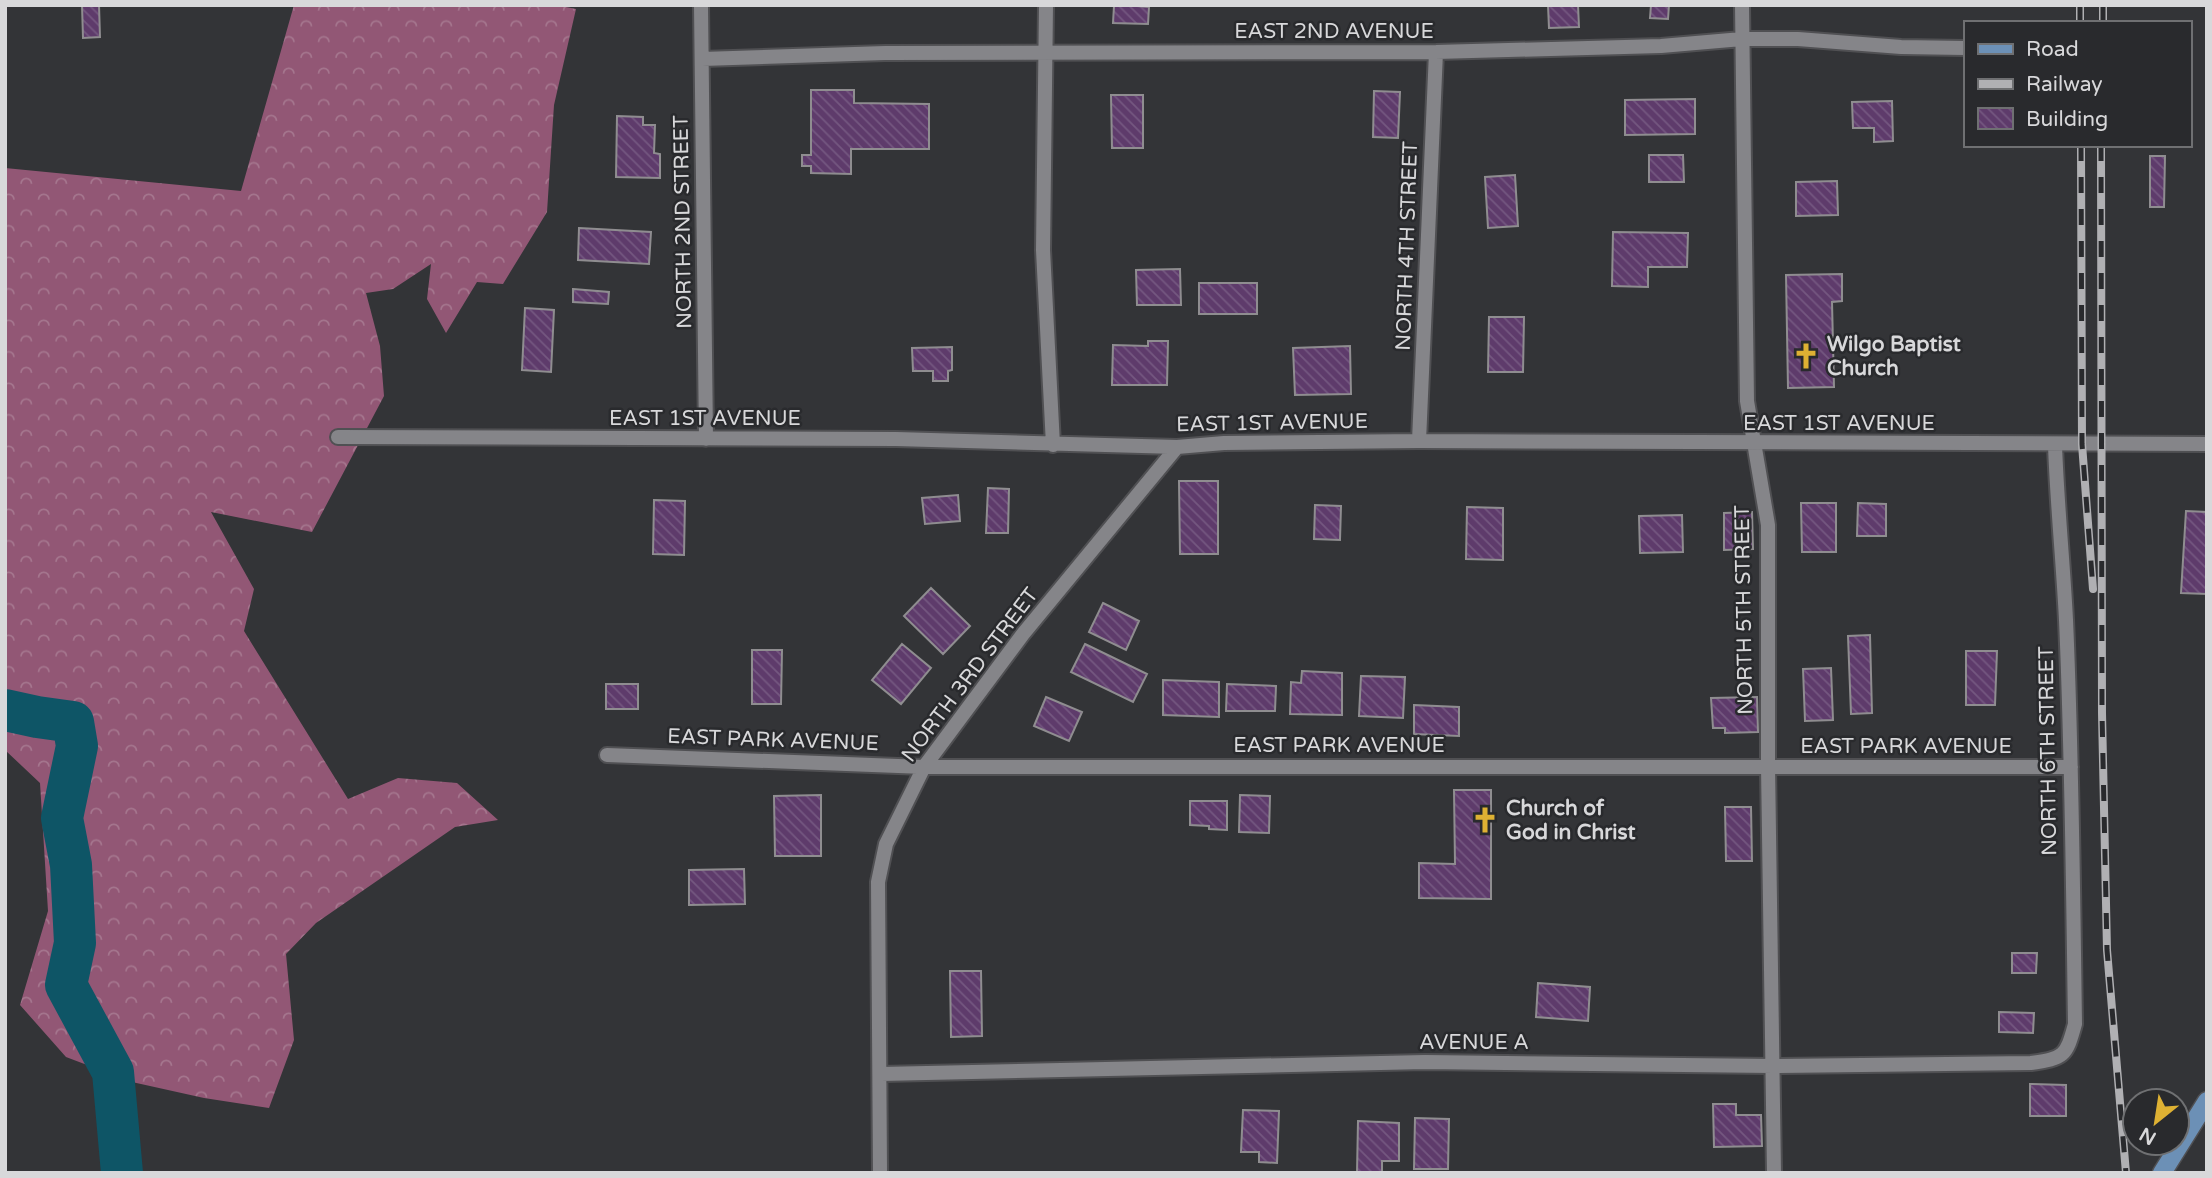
<svg xmlns="http://www.w3.org/2000/svg" width="2212" height="1178" font-family="'Varela Round',sans-serif">
<style>
.forest{fill:url(#forest-crowns)}
.lines{fill:none;stroke-linecap:round;stroke-linejoin:round}
.river{stroke:#0e5566;stroke-width:42}
.building{fill:url(#building-back-hatch);stroke:#8f8d90;stroke-width:2}
.minor-casing{stroke:#505053;stroke-width:18}
.primary-casing{stroke:#505053;stroke-width:21}
.minor{stroke:#858589;stroke-width:14}
.primary{stroke:#6c90b6;stroke-width:18}
.rail-casing{stroke:#b0b0b3;stroke-width:8}
.rail{stroke:#292a2d;stroke-width:5;stroke-dasharray:16;stroke-linecap:butt}
.labels{text-anchor:middle;dominant-baseline:central;stroke-width:5;stroke-linejoin:round;paint-order:stroke}
.street-label{font-size:21px;fill:#d8d8da;stroke:#292a2d}
.poi-label{font-size:21px;font-weight:bold;fill:#d8d8da;stroke:#292a2d;text-anchor:start}
</style>
<defs>
<pattern id="forest-crowns" width="20" height="18" patternUnits="userSpaceOnUse" patternTransform="scale(1.75)"><rect width="20" height="18" fill="#925775"/><path d="M2 6a3 3 0 1 1 6 0M12 15a3 3 0 1 1 6 0" fill="none" stroke="#a5768e"/></pattern>
<pattern id="building-back-hatch" width="6" height="6" patternUnits="userSpaceOnUse" patternTransform="scale(1.75)"><rect width="6" height="6" fill="#5e3b6b"/><path d="M-1 5l2 2M0 0l6 6M5-1l2 2" fill="none" stroke="#745780"/></pattern>
</defs>
<rect width="100%" height="100%" fill="#333437"/>
<path class="forest" d="M294,5H556L576,9L554,105L547,212L503,284L477,282L446,333L427,299L431,264L393,289L366,293L380,346L384,396L312,532L211,512L254,589L244,631L348,799L398,778L457,783L498,820L455,827L316,923L286,954L294,1040L269,1108L204,1098L132,1082L66,1057L20,1005L48,911L40,783L5,750V168L241,191Z"/>
<g class="lines">
<path class="river" d="M5,710L37,717L73,722L77,746L62,818L71,865L75,943L66,985L113,1072L122,1173"/>
</g>
<path class="building" d="M82,5H99L100,37L83,38Z
M1125,5L1149,7L1148,24L1113,23L1114,6Z
M1548,5H1578L1579,27L1549,28Z
M1651,5H1669L1668,19L1650,18Z
M811,90H854V103L929,104V149H851V174L811,173V166H802V155H811Z
M1374,91L1400,92L1398,138L1373,137Z
M1111,95H1143V148H1112Z
M1695,99V134L1625,135V100Z
M1892,101L1893,141L1874,142V128H1853L1852,102Z
M617,116L643,117V125H655L654,153L660,154V178L616,177Z
M1649,155H1683L1684,182H1649Z
M2150,156H2165L2164,207H2150Z
M1515,175L1518,226L1488,228L1485,177Z
M1837,181L1838,215L1796,216V182Z
M579,228L651,232L649,264L578,260Z
M1613,232L1688,233L1687,267H1648V287L1612,286Z
M1180,269L1181,305H1137L1136,270Z
M1842,274V301L1832,302L1834,387L1788,388L1786,275Z
M1199,283H1257V314H1199Z
M573,289L609,292L608,304L573,302Z
M525,308L554,310L551,372L522,370Z
M1489,317H1524L1523,372H1488Z
M1148,341H1168L1167,385H1112L1113,345L1148,346Z
M1350,346L1351,394L1295,395L1293,348Z
M952,347V370L948,371V381H933V371H913L912,348Z
M1179,481H1218V554H1180Z
M988,488L1009,489L1008,533H986Z
M958,495L960,521L925,524L922,498Z
M654,500L685,501L684,555L653,554Z
M1801,503H1836V552H1802Z
M1858,503L1886,504V536H1857Z
M1315,505L1341,506L1340,540L1314,539Z
M1467,507L1503,508V560L1466,559Z
M2186,511L2207,512V594L2181,593Z
M1752,512L1753,549L1724,550V513Z
M1682,515L1683,552L1640,553L1639,516Z
M931,588L970,626L943,654L904,616Z
M1103,603L1139,621L1126,650L1089,632Z
M1870,635L1872,713L1851,714L1848,636Z
M902,644L931,668L901,704L872,680Z
M1085,644L1147,674L1133,702L1071,672Z
M752,650H782L781,704H752Z
M1966,651H1997L1995,705H1966Z
M1831,668L1833,720L1805,721L1803,669Z
M1302,671L1342,673V715L1290,714L1291,682L1301,683Z
M1361,676L1405,677L1403,718L1359,716Z
M1163,680L1219,682V717L1163,715Z
M606,684H638V709H606Z
M1227,684L1276,686L1275,711H1226Z
M1046,697L1082,712L1069,741L1034,726Z
M1757,697L1758,732L1725,733V728H1713L1711,698Z
M1414,705L1459,707V736L1414,734Z
M1454,790H1491V899L1419,898V863L1455,864Z
M821,795V856H775L774,796Z
M1240,795L1270,796L1269,833L1239,832Z
M1190,801H1227V830L1209,829V826L1190,825Z
M1725,807H1751L1752,861H1726Z
M744,869L745,904L689,905V870Z
M2012,953H2037L2036,973H2012Z
M950,971H981L982,1036L951,1037Z
M1538,983L1590,987L1588,1021L1536,1017Z
M1999,1012L2034,1013L2033,1033L1999,1032Z
M2030,1084L2066,1085V1116H2030Z
M1713,1104H1736V1115H1761L1762,1146L1714,1147Z
M1243,1110L1279,1111L1277,1163L1259,1162V1152H1241Z
M1415,1118L1449,1119L1448,1169H1414Z
M1358,1121L1399,1123V1161H1382V1173H1357Z"/>
<g class="lines">
<g class="minor-casing">
<path id="minor" d="M701,5L706,439
M1046,5L1043,250L1053,445
M1742,5L1747,401L1768,525V766L1774,1173
M702,59L885,53L1436,52L1661,46L1742,39H1798L1901,47L1965,48
M338,437L896,439L1177,447L1224,443L1419,441L2207,444
M1419,441L1436,52
M607,755L924,767H2071
M881,1074L1425,1062L1773,1066L2031,1063C2064,1058 2066,1057 2075,1024C2073,890 2072,755 2066,620C2063,561 2057,503 2055,445
M880,1173L878,882L886,844L924,767L1023,634L1177,447"/>
</g>
<g class="primary-casing">
<path id="primary" d="M2162,1173L2207,1101"/>
</g>
<use href="#minor" class="minor"/>
<use href="#primary" class="primary"/>
<g class="rail-casing">
<path id="rail" d="M2080,5V23
M2103,23V5
M2081,145L2082,444L2093,589
M2101,145L2102,713L2107,950L2126,1173"/>
</g>
<use href="#rail" class="rail"/>
</g>
<defs>
<g id="church-bare" transform="scale(2.1)"><path d="M-1.2-6h2.4v3.5h3.3v2.4h-3.3V6h-2.4V-.1h-3.3v-2.4h3.3Z" fill="#deb133" stroke="#292a2d" stroke-width="2.5" paint-order="stroke"/></g>
</defs>
<g fill-rule="evenodd">
<use href="#church-bare" x="1806" y="356"/>
<use href="#church-bare" x="1485" y="820"/>
</g>
<g class="labels">
<g class="street-label">
<text x="1334" y="31">EAST 2ND AVENUE</text>
<text transform="translate(683 222) rotate(-91)">NORTH 2ND STREET</text>
<text transform="translate(1407 246) rotate(-88)">NORTH 4TH STREET</text>
<text x="705" y="418">EAST 1ST AVENUE</text>
<text transform="translate(1272 423) rotate(-1)">EAST 1ST AVENUE</text>
<text x="1839" y="423">EAST 1ST AVENUE</text>
<text transform="translate(1744 610) rotate(-91)">NORTH 5TH STREET</text>
<text transform="translate(970 675) rotate(-53)">NORTH 3RD STREET</text>
<text transform="translate(773 740) rotate(2)">EAST PARK AVENUE</text>
<text x="1339" y="745">EAST PARK AVENUE</text>
<text x="1906" y="746">EAST PARK AVENUE</text>
<text transform="translate(2048 751) rotate(-91)">NORTH 6TH STREET</text>
<text x="1474" y="1042">AVENUE A</text>
</g>
<g class="poi-label">
<text x="1827" y="344">Wilgo Baptist<tspan x="1827" dy="24">Church</tspan></text>
<text x="1506" y="808">Church of<tspan x="1506" dy="24">God in Christ</tspan></text>
</g>
</g>
<rect width="2212" height="1178" fill="none" stroke="#d8d8da" stroke-width="14"/>
<rect x="1964" y="21" width="228" height="126" fill="#292a2d" stroke="#6f7072" stroke-width="2"/>
<rect x="1978" y="44" width="35" height="10" fill="#6c90b6" stroke="#6f7072" stroke-width="2"/>
<text x="2026" y="56" font-size="21" fill="#d8d8da">Road</text>
<rect x="1978" y="79" width="35" height="10" fill="#b0b0b3" stroke="#6f7072" stroke-width="2"/>
<text x="2026" y="91" font-size="21" fill="#d8d8da">Railway</text>
<rect x="1978" y="108" width="35" height="21" fill="url(#building-back-hatch)" stroke="#6f7072" stroke-width="2"/>
<text x="2026" y="126" font-size="21" fill="#d8d8da">Building</text>
<g transform="translate(2156 1122) rotate(210)"><circle r="33" fill="#292a2d" stroke="#6f7072" stroke-width="2"/>
<path d="M0-5L12 26L0 18L-12 26Z" fill="#deb133"/>
<text y="-10" font-size="19" font-weight="bold" text-anchor="middle" fill="#d8d8da">N</text>
</g>
</svg>
